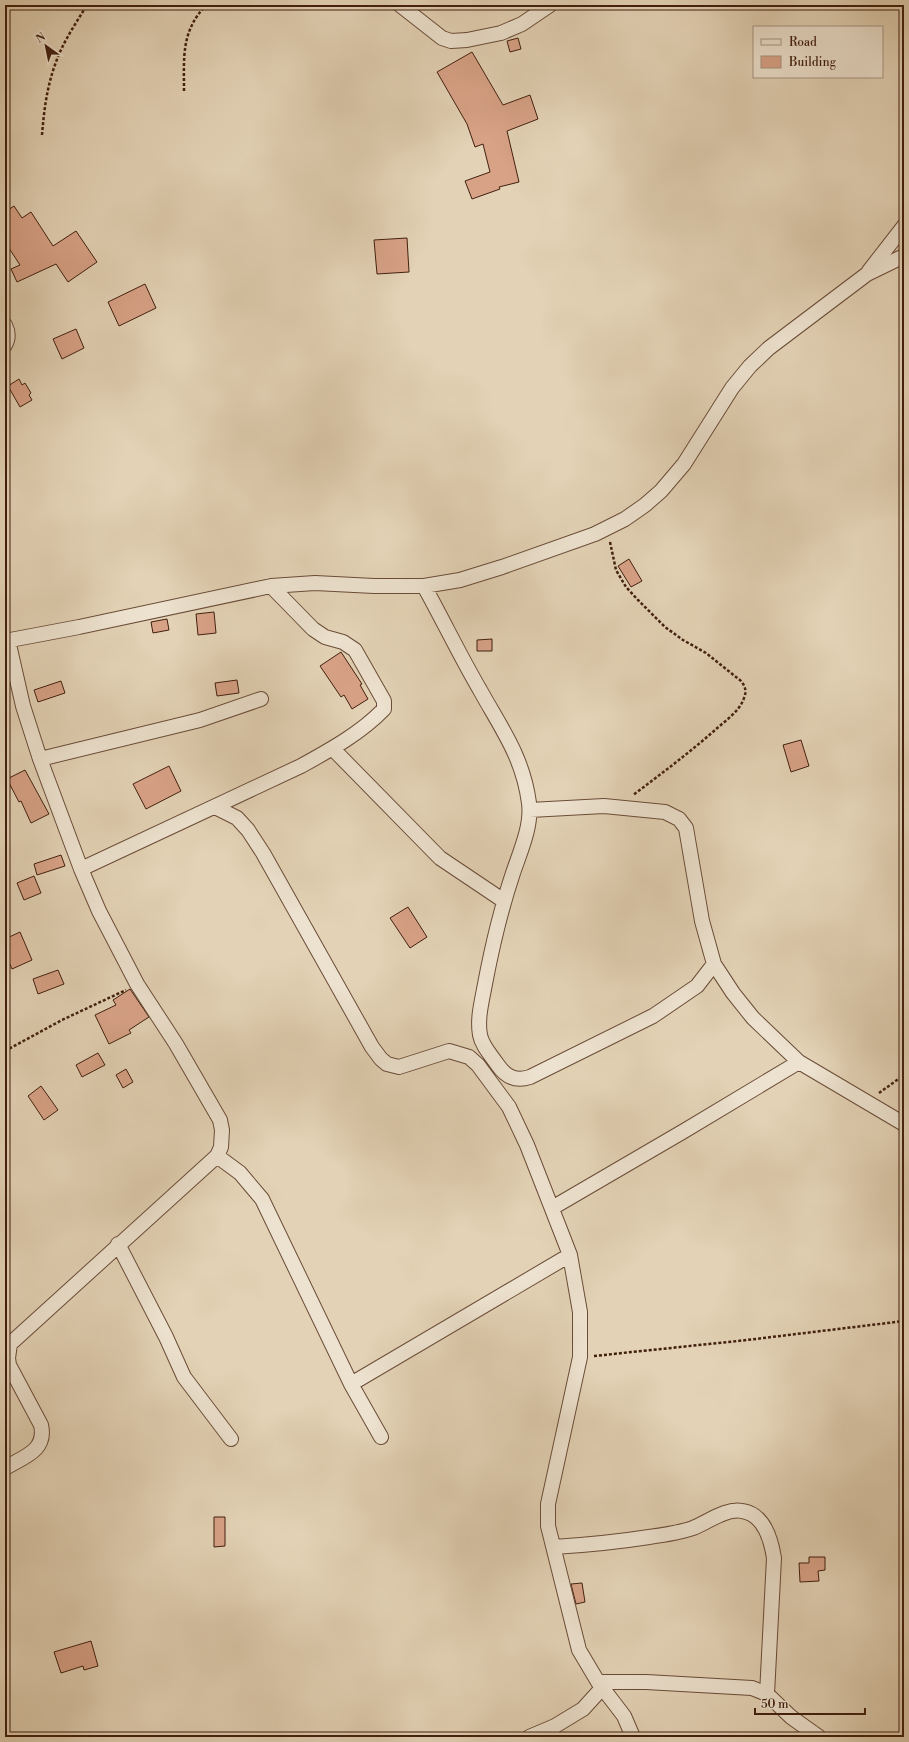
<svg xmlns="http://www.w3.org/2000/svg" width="909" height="1742" font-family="'Libre Bodoni',serif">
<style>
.building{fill:#d8a287;stroke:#411f0e}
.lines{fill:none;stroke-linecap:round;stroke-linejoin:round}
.minor-casing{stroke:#6a4c38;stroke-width:16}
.path{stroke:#411f0e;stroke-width:2.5;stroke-dasharray:3 2;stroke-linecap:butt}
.minor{stroke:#ede2cf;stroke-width:14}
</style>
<rect width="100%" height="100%" fill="#e3d2b5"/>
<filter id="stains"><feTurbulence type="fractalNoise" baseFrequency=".005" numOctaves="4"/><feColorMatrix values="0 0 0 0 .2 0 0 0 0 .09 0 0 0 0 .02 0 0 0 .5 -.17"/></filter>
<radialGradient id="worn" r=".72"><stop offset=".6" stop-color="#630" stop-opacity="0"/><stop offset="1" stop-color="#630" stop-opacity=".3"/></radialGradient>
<path class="building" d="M518,38L521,49L510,52L507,41Z
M472,52L503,105L530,95L538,119L507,131L519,182L499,187L500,189L472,199L465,181L490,172L483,144L475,147L467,124L437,72Z
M14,206L22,218L31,212L53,246L76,231L97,262L68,282L56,264L17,282L11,269L20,265L5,242V212Z
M407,238L409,272L377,274L374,240Z
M145,284L156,308L119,326L108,302Z
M76,329L84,348L62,359L53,339Z
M19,379L22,385L25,383L31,393L29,395L32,400L20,407L8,386Z
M629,559L642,581L631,587L618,566Z
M214,612L216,633L198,635L196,614Z
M167,619L169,630L153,633L151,622Z
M492,639V651H477V640Z
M341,652L362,684L360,685L368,699L352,709L344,695L341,697L320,666Z
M237,680L239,693L217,696L215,683Z
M61,681L65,693L38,702L34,690Z
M801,740L809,766L791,772L783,745Z
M169,766L181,791L146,809L133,784Z
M25,770L49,814L31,823L21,801L19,802L7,779Z
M61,855L65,866L37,875L34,864Z
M34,876L41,893L24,900L17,883Z
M408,907L427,937L410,948L390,918Z
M20,932L32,960L12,969L5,953V939Z
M58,970L64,984L38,994L33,979Z
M130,989L149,1017L129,1030L131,1033L109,1044L95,1015L116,1005L113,1000Z
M98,1053L105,1065L82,1077L76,1065Z
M126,1069L133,1082L123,1088L116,1075Z
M41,1086L58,1110L44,1120L28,1096Z
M214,1517H225V1546L214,1547Z
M809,1557H825V1570L818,1571L819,1581L800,1582L799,1563H809Z
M582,1583L585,1602L576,1604L571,1584Z
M91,1641L98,1666L84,1670L83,1666L61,1673L54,1652Z"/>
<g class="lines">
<g class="minor-casing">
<path id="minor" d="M400,5L442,38L451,41L467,40L501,33L522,24L550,5
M869,271L904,226
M5,325C8,331 9,338 5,345
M424,586C443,620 460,656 480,690C501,728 523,757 529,803C532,826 520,852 513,873C501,909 492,947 485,984C482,1001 477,1018 480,1035C482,1046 491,1055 497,1064C505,1076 515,1082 530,1077L653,1016L697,986L714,964
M5,641L79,627L271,586L315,583L374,586H424L460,580L502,567L595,534L625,519L645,505L661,491L684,464L732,388L750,366L769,348L867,274L904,256
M333,749L440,858L504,901
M40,759L200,720L261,699
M215,807L237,818L248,830L263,853L372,1047L381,1059L387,1064L399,1067L449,1051L469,1057L478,1065L509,1107L527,1145L570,1255L580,1312V1357L548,1504V1526L579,1650L598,1682L624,1716L633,1737
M530,810L604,806L665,812L679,819L686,828L702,921L714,964L733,993L753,1018L799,1062L904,1124
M81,869L301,766C330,750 361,733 384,709V701L355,650L343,642L325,637L313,629L271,586
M217,1156L240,1173L262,1199L351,1384L381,1437
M552,1208L684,1131L799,1062
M118,1244L166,1337L184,1377L231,1439
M351,1384L570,1255
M5,1468C23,1457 47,1451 41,1425L9,1365L8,1358L10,1344L217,1156L221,1147L222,1130L220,1120L176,1044L137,984L99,911L81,869L40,759L23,706L8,640
M554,1547C586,1545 617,1542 649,1537C664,1535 679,1533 693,1528C708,1522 726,1508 742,1511C764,1514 771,1539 774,1558L767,1694
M598,1682H646L752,1688L767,1694L791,1717L819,1737
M529,1737L555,1726L583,1709L603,1687"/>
</g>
<path class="path" d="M184,91C184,56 181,32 206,5
M42,135C44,110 47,86 56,62C63,42 76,23 87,5
M610,542L616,570L626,587L638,600L665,627L683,640L706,653L741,681C745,686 747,691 744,698C740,711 725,721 715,730C689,753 661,774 633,795
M5,1051L62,1020L126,990
M879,1093L904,1075
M594,1356L747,1340L904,1321"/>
<use href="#minor" class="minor"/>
</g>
<rect width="909" height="1742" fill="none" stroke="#e3d2b5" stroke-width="20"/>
<rect x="6" y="6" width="897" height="1730" fill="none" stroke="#411f0e" stroke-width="2"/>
<rect x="10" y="10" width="889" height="1722" fill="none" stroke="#411f0e"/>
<rect x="753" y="26" width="130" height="52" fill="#ede2cf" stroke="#a89482"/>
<rect x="761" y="39" width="20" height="6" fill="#ede2cf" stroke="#a89482"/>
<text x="789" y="46" font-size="12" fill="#411f0e">Road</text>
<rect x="761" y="56" width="20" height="12" fill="#d8a287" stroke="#a89482"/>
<text x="789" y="66" font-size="12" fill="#411f0e">Building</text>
<g transform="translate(46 46) rotate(327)" stroke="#ede2cf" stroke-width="3" paint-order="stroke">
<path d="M0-3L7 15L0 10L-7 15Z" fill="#411f0e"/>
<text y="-6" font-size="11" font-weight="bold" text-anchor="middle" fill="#411f0e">N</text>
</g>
<path d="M755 1708v6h110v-6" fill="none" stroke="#411f0e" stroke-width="2"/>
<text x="761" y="1708" font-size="12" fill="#411f0e" stroke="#ede2cf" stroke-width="3" paint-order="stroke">50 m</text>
<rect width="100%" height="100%" filter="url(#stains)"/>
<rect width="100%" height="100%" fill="url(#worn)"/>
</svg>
